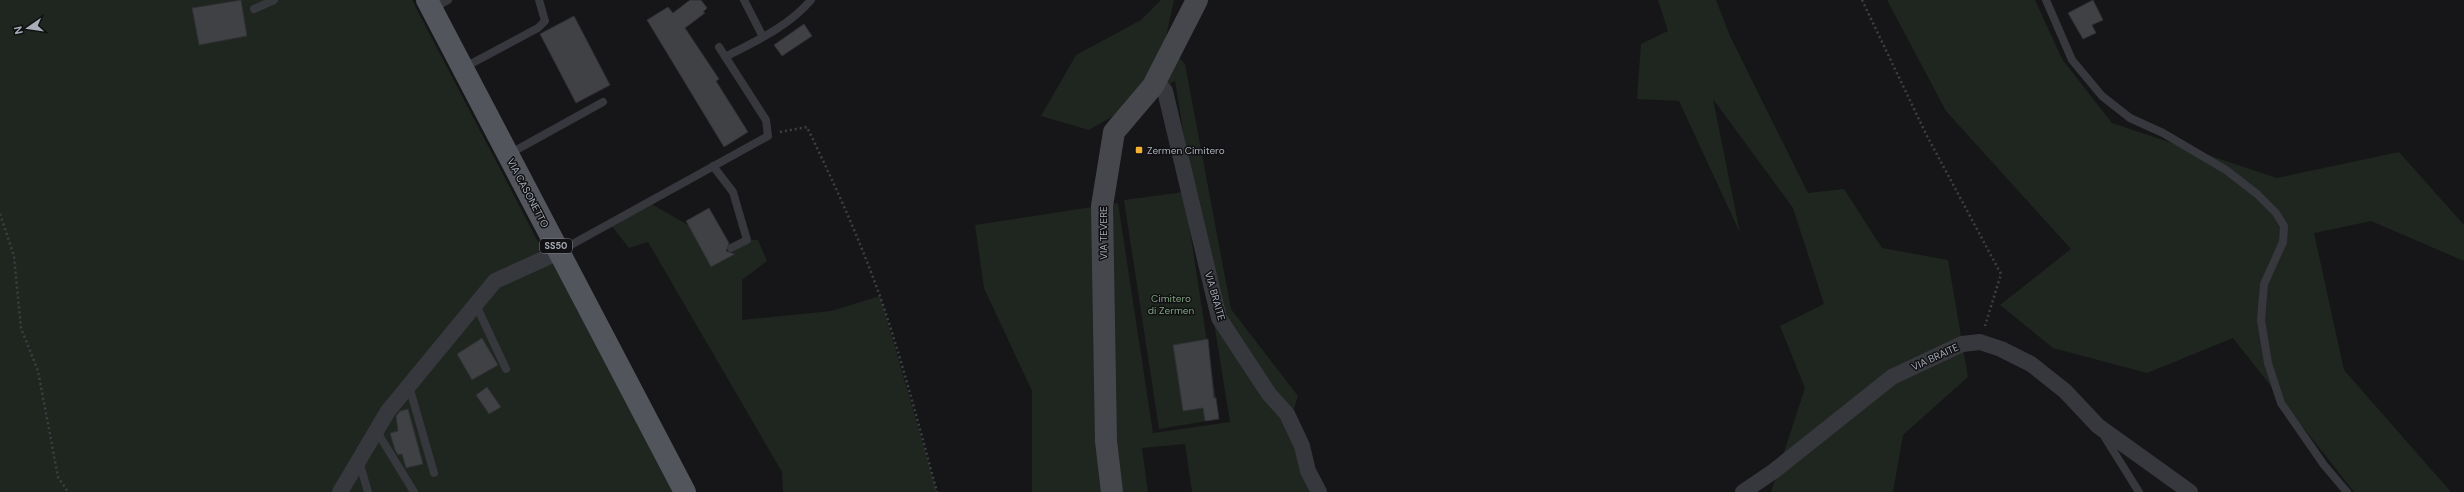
<svg xmlns="http://www.w3.org/2000/svg" width="2464" height="492" font-family="'DM Sans',sans-serif">
<style>
.green{fill:#1e261f}
.building{fill:#404145;stroke:#303034}
.lines{fill:none;stroke-linecap:round;stroke-linejoin:round}
.path{stroke:#3d3f44;stroke-width:2.5;stroke-dasharray:2 3;stroke-linecap:butt}
.service{stroke:#37383d;stroke-width:8}
.minor{stroke:#37383d;stroke-width:16}
.secondary{stroke:#45474d;stroke-width:22}
.primary{stroke:#53555c;stroke-width:22}
.poi-dot{fill:#f2b134;stroke:#111113;stroke-width:1.5}
.labels{text-anchor:middle;dominant-baseline:central;stroke-width:3;stroke-linejoin:round;paint-order:stroke}
.shield{fill:#111113;stroke:#7b7e86;stroke-width:1}
.shield-label{font-size:9px;font-weight:bold;fill:#a8adb8}
.poi-label{font-size:10px;fill:#a8adb8;stroke:#111113;text-anchor:start}
.street-label{font-size:10px;fill:#a8adb8;stroke:#111113}
.park-label{font-size:10px;fill:#7fa381;stroke:#111113}
</style>
<rect width="100%" height="100%" fill="#161618"/>
<path class="green" d="M0,0H412L546,257L559,252L684,492H0Z
M1161,0H1174L1165,42L1185,64L1231,309L1298,396L1290,421L1319,492H1192L1185,444L1142,448L1148,492H1032V391L984,288L975,225L1118,203L1153,433L1230,422L1175,81L1089,130L1041,116L1076,55L1141,20Z
M1658,0H1716L1730,36L1808,193L1844,189L1882,248L1948,260L1968,377L1903,435L1893,492H1771L1805,388L1780,326L1824,304L1793,208L1713,99L1740,233L1679,101L1637,99L1641,44L1668,31Z
M1887,0H2035L2062,59L2112,123L2277,178L2399,152L2464,225V261L2371,221L2314,233L2344,370L2451,492H2354L2233,338L2147,373L2053,348L2000,305L2071,249L1946,111Z
M1184,192L1219,419L1159,429L1124,200Z
M648,202L688,225L711,267L734,254L731,248L747,240H758L767,261L742,280V320L831,311L880,296L937,492H783L782,472L648,242L629,248L610,224Z"/>
<path class="building" d="M241,0L247,36L199,45L192,8Z
M690,0H701L707,8L703,12L705,13L685,28L719,79L716,81L748,132L724,147L647,20L668,7L673,13Z
M2093,0L2103,20L2092,25L2096,33L2083,39L2068,13Z
M574,16L610,85L576,103L540,34Z
M804,24L812,36L782,56L774,45Z
M709,208L729,243L726,251L735,254L711,267L686,221Z
M482,338L498,365L472,380L457,354Z
M1208,339L1214,398H1216L1219,419L1205,421L1203,408L1183,411L1173,345Z
M487,387L501,407L489,414L476,395Z
M408,409L423,464L406,468L402,454L398,455L395,450L390,433L398,431L396,416L400,411Z"/>
<g class="lines">
<path class="path" d="M1862,0L1926,134L2001,274L1985,326
M780,132L807,127C835,185 862,244 883,305C904,367 920,430 937,492
M0,214L14,256L21,328L38,371L58,477L68,492"/>
<path class="service" d="M744,0L763,37
M2046,0L2072,60L2102,96L2130,118L2163,133L2226,170L2257,194L2276,213L2284,226L2283,242L2264,284L2261,320L2268,363L2281,403L2324,465L2347,492
M254,9L274,0
M432,9L448,0
M725,57C756,41 788,27 811,0
M463,68L538,28L545,21L539,0
M509,154L603,102
M713,166L733,192L747,240L731,248
M560,251L768,136L766,120L719,47
M476,305L506,369
M409,386L434,473
M376,430L414,492
M2104,436L2139,492
M359,461L368,492"/>
<path class="minor" d="M1155,80L1165,91L1219,318L1269,394L1287,414L1302,446L1308,471L1319,492
M340,492L388,411L495,281L559,252
M1743,492L1774,471L1892,377L1962,344L1980,342L2001,349L2031,364L2065,391L2098,426L2190,492"/>
<path class="secondary" d="M1112,492L1106,441L1102,206L1114,132L1153,86L1197,0"/>
<path class="primary" d="M427,0L685,492"/>
</g>
<rect class="poi-dot" x="1135" y="146" width="8" height="8" rx="2"/>
<g class="labels">
<rect class="shield" x="540" y="239" width="32" height="14" rx="3"/>
<g class="shield-label">
<text x="556" y="246">SS50</text>
</g>
<g class="poi-label">
<text x="1147" y="150">Zermen Cimitero</text>
</g>
<g class="street-label">
<text transform="translate(528 193) rotate(62)">VIA CASONETTO</text>
<text transform="translate(1103 233) rotate(-90)">VIA TEVERE</text>
<text transform="translate(1215 296) rotate(74)">VIA BRAITE</text>
<text transform="translate(1935 357) rotate(-25)">VIA BRAITE</text>
</g>
<g class="park-label">
<text x="1171" y="298">Cimitero<tspan x="1171" dy="12">di Zermen</tspan></text>
</g>
</g>
<g transform="translate(28 28) rotate(257)" stroke="#111113" stroke-width="3" paint-order="stroke">
<path d="M0-3L7 15L0 10L-7 15Z" fill="#a8adb8"/>
<text y="-6" font-size="11" font-weight="bold" text-anchor="middle" fill="#a8adb8">N</text>
</g>
</svg>
